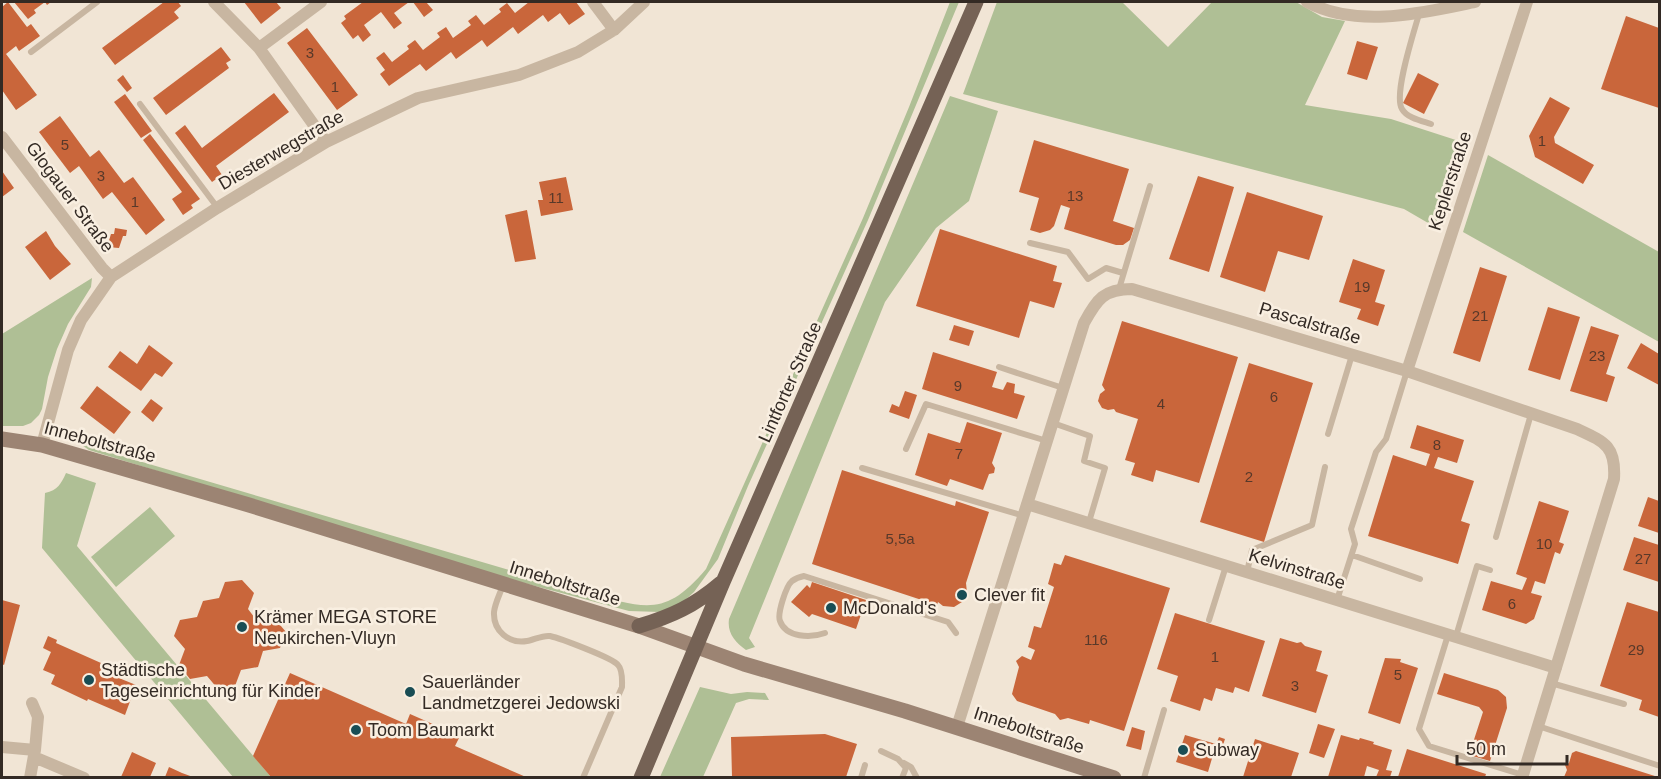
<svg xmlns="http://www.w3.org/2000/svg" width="1661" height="779" font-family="Arial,sans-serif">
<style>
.green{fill:#afbf95}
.building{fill:#c9663b}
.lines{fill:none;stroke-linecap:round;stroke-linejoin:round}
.lane{stroke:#c8b6a1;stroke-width:6}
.street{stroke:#c8b6a1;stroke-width:12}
.secondary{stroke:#9c8473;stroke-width:15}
.primary{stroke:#756255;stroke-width:15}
.poi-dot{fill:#194d54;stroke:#f9efe1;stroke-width:2}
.labels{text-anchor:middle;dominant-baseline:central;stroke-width:5;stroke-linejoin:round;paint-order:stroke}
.number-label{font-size:15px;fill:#58392a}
.street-label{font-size:18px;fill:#332a24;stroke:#f9efe1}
.poi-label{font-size:18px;fill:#332a24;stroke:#f9efe1;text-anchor:start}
</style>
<rect width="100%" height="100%" fill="#f1e5d5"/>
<path class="green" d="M950,2H959L868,220L748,486L718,559L694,592L683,602L660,612L629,611L505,578L89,450L70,437L85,445L149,464L587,593C644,607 664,619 706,569L863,218L909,107Z
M997,2H1122L1168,47L1212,2H1296L1322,17L1345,21L1305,105L1391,119L1462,142L1435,227L1404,209L963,94Z
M950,96L998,111L969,201L936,228L885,302L749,638L755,647L746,650C735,642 727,633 729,619Z
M1488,155L1659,252V342L1463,232Z
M92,278L91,287L68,324L57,349L48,377L42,409L39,415L31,423L23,426H2V334Z
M66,473L96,483L77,546L271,777H233L42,548L45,493C58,490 61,484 66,473Z
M150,507L175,536L116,587L91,557Z
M700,687L731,694L747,692L765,693L769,700L749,699L736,703L703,777H660Z"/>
<path class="building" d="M8,2L27,27L31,24L40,36L19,51L16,46L6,54L37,95L16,110L2,90V7Z
M14,2H51L47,5L45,2L34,10L36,13L28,19Z
M164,2H178L181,6L174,12L179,18L115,65L102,48Z
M244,2H276L281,8L261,24Z
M363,2H374L375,3L378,2H409L394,13L402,23L394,29L381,12L364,25L371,35L363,42L358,35L353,39L341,23L346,19L344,16Z
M413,2H426L433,10L424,17Z
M529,2H576L585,14L569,25L560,13L548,22L543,15L518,34L513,27L487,47L482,40L456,59L451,52L426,71L420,64L389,86L380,74L385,70L376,58L384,52L392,62L409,49L407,46L415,40L423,50L440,37L437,33L446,27L453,38L471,25L468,21L476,15L484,25L501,12L499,9L507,3L515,13Z
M1626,16L1659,28V108L1601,89Z
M307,28L358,95L337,110L287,43Z
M1357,41L1378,47L1367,80L1347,74Z
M221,47L231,60L226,63L229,68L166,115L153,98Z
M1418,73L1439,84L1424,114L1403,103Z
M123,75L132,88L127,92L117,80Z
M274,93L289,112L216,166L222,175L212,182L175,133L185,125L202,148Z
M125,94L152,131L141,138L114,102Z
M1550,97L1570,108L1554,137L1555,143L1594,165L1583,184L1535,157L1529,136Z
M60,116L90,157L99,150L124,183L133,177L165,220L146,235L112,192L103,199L79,166L70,173L39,132Z
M150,134L200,199L191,205L193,208L183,215L172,199L182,192L143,140Z
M1034,140L1129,169L1113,221L1134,228L1130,240L1123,245H1116L1064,229L1070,208L1061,205L1054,226L1050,230L1040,233L1030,230L1039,198L1019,192Z
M2,171L14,188L2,197Z
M1198,176L1234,187L1209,272L1169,259Z
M566,177L573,210L541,216L538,200H543L539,182Z
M1247,192L1323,216L1309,260L1278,251L1265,292L1220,277Z
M527,210L536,259L515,262L505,215Z
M115,228L127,230L126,236H123L119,248L107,247L111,234H114Z
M940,229L1057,266L1053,281L1062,283L1054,308L1030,301L1019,338L916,306Z
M46,231L55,246L71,264L50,280L25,247Z
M1353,259L1385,270L1375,302L1385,305L1378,326L1357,319L1361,309L1339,302Z
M1480,267L1507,276L1480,362L1453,353Z
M1548,307L1580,317L1560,380L1528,370Z
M1122,321L1238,357L1199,483L1156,470L1153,482L1131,475L1135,463L1125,460L1138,419L1116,412L1114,409L1108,410L1102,408L1098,401L1100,394L1105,390L1102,385Z
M954,325L974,331L969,346L949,340Z
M1591,326L1619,335L1606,374L1615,377L1607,402L1570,391Z
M1641,343L1659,354V385L1627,368Z
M149,345L173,363L162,377L155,373L141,391L108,367L120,351L137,364Z
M933,352L997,372L992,387L1003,390L1007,382L1015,384L1014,393L1025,396L1017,419L922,389Z
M1249,363L1313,383L1264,542L1200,522Z
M97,386L131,412L114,434L80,408Z
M905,391L917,395L909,419L889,412L892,404L899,407Z
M151,399L163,408L153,422L141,412Z
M967,422L1002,433L992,463L995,468L994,473L989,474L983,490L950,479L947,486L915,475L928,433L960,443Z
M1417,425L1464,440L1457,463L1438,457L1434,468L1474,481L1461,521L1470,524L1458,564L1368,536L1393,455L1426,466L1430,454L1410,448Z
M842,470L955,506L956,501L989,512L966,583L967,593L962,602L954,607L943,606L938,602L937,605L812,564Z
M1648,497L1659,501V533L1638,526Z
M1539,501L1569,511L1559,542L1564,544L1560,554L1555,552L1545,584L1535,581L1531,593L1542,596L1534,619L1526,624L1482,610L1491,581L1522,590L1527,578L1516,574Z
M1634,537L1659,545V582L1623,570Z
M1065,555L1170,588L1124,731L1090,720L1089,724L1068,718L1060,720L1055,714L1017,701L1012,694L1019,667L1016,661L1022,656L1031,660L1035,650L1028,647L1034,626L1041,628L1054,587L1048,584L1054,563L1061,565Z
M242,580L254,593L248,609L258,622L275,619L286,632L280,648L263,651L258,667L241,670L235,686L218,689L207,676L190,679L179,665L185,649L174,636L180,620L197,617L203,601L219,598L225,582Z
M812,582L866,600L856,629L812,614L809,617L791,602L807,585L810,588Z
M2,600L20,605L4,665L2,664Z
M1627,602L1659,612V717L1639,710L1642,700L1600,686Z
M1175,613L1265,641L1249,692L1235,687L1233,693L1216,688L1212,701L1204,698L1200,711L1170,701L1178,676L1157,669Z
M48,636L57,640L56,643L101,663L100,666L115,672L114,676L136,685L125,715L88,699L87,701L51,684L55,675L43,670L51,652L43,648Z
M1280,638L1297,643L1301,642L1305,646L1322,651L1316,671L1328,675L1316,713L1262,696Z
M1385,658L1401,659L1400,662L1418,668L1400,724L1368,713Z
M290,673L406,724L410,714L460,736L455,746L526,777H271L253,756Z
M1444,673L1498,690L1506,697L1507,708L1490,761L1469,755L1483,712L1479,707L1437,694Z
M1318,724L1335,729L1324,758L1309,753Z
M1132,727L1145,731L1141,750L1126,746Z
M825,734L857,744L846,777H732L731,737Z
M1185,735L1216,744L1219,737L1225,739L1219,757L1213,755L1208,772L1176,762Z
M1341,735L1359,740L1360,738L1374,742L1373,744L1392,750L1386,770L1392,771L1390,777H1376L1379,770L1367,766L1364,777H1328Z
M1255,739L1299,753L1291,777H1243Z
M1407,749L1486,774L1485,777H1398Z
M1576,751L1658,777H1564L1567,770L1565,765L1569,763L1572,753Z
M132,752L156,763L150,777H121Z
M169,767L182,773L193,777H165Z"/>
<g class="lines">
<path class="lane" d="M1419,14C1414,32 1393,95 1402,109C1407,118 1422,121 1431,124
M31,52L97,2
M140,104L217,207
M1030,243L1068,252L1088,279L1106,268L1123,273
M1119,289L1150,186
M999,367L1063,388
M1053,423L1090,436L1084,461L1105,468L1089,522
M1328,434L1352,355
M906,449L926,404L1047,441
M862,468L1024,516
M1496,537L1531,414
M1352,555L1420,579
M1247,572L1252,550L1312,525L1325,467
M503,585C500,594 495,603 494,612C493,631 509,644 527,641C534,640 542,635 550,636C559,638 613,658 618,665C623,670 622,681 622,687L583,778
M1337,600L1355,544L1351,529L1376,452L1386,439L1407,371
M1209,620L1226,566
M825,633C811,638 786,638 780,621C777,614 786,586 792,581C796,578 799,577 804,576L948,622L956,633
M1448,635L1419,729L1429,746L1523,775
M1456,636L1477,566L1490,570
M1551,683L1624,704
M1538,726L1660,766
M881,751L898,759L906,768L902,778
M904,763L911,767L917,778
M861,778L865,765
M1144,778L1164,710"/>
<path class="street" d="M214,2L259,48L326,142
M593,2L614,30
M1307,2C1358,29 1422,13 1475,2
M259,48L321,2
M2,137L102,268L111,277
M1407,371L1527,2
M42,445L68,350L81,320L111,277L217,208L326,142L418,98L519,75L578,52L614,30L644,2
M1027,504L1556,668
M957,727L1084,323C1097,299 1104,289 1132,289L1407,371L1577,429C1605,442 1616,446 1614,479L1522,778
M2,747L35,750
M34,757L84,778
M30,778L35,750L38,717L32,703"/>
<path class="secondary" d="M2,439L42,445L249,505L639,626L744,664L905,711L1114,778"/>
<path class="primary" d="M639,626C672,616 694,606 721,583
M641,778L723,582L976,2"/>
</g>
<g class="poi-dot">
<circle cx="962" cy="595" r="6"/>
<circle cx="831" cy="608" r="6"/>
<circle cx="242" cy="627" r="6"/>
<circle cx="89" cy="680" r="6"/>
<circle cx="410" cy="692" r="6"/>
<circle cx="356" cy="730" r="6"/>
<circle cx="1183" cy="750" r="6"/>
</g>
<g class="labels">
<g class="number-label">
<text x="310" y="52">3</text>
<text x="335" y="86">1</text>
<text x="1542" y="140">1</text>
<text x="65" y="144">5</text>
<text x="101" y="175">3</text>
<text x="1075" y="195">13</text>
<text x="556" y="197">11</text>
<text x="135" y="201">1</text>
<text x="1362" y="286">19</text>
<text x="1480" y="315">21</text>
<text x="1597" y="355">23</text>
<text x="958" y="385">9</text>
<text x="1274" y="396">6</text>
<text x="1161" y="403">4</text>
<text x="1437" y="444">8</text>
<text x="959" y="453">7</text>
<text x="1249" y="476">2</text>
<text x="900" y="538">5,5a</text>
<text x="1544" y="543">10</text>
<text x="1643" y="558">27</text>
<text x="1512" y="603">6</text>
<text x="1096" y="639">116</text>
<text x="1636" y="649">29</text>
<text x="1215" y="656">1</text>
<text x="1398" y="674">5</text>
<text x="1295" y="685">3</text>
</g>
<g class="street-label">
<text transform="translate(281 150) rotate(-30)">Diesterwegstraße</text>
<text transform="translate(1450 181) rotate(-72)">Keplerstraße</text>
<text transform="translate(70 197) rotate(53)">Glogauer Straße</text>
<text transform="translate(1310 323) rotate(17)">Pascalstraße</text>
<text transform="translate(790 382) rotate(-66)">Lintforter Straße</text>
<text transform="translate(100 442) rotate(15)">Inneboltstraße</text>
<text transform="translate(1297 569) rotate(17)">Kelvinstraße</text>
<text transform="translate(565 583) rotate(17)">Inneboltstraße</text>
<text transform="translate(1029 730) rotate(18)">Inneboltstraße</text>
</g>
<g class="poi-label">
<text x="974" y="595">Clever fit</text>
<text x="843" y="608">McDonald's</text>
<text x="254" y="617">Krämer MEGA STORE<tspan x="254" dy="21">Neukirchen-Vluyn</tspan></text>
<text x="101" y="670">Städtische<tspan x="101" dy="21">Tageseinrichtung für Kinder</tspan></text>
<text x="422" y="682">Sauerländer<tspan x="422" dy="21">Landmetzgerei Jedowski</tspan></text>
<text x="368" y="730">Toom Baumarkt</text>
<text x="1195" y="750">Subway</text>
</g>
</g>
<rect width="1661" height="779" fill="none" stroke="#332a24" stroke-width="6"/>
<path d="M1457 755v9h110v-9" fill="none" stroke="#332a24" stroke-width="3"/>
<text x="1466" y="755" font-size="18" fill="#332a24" stroke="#f9efe1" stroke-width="4.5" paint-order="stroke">50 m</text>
</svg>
